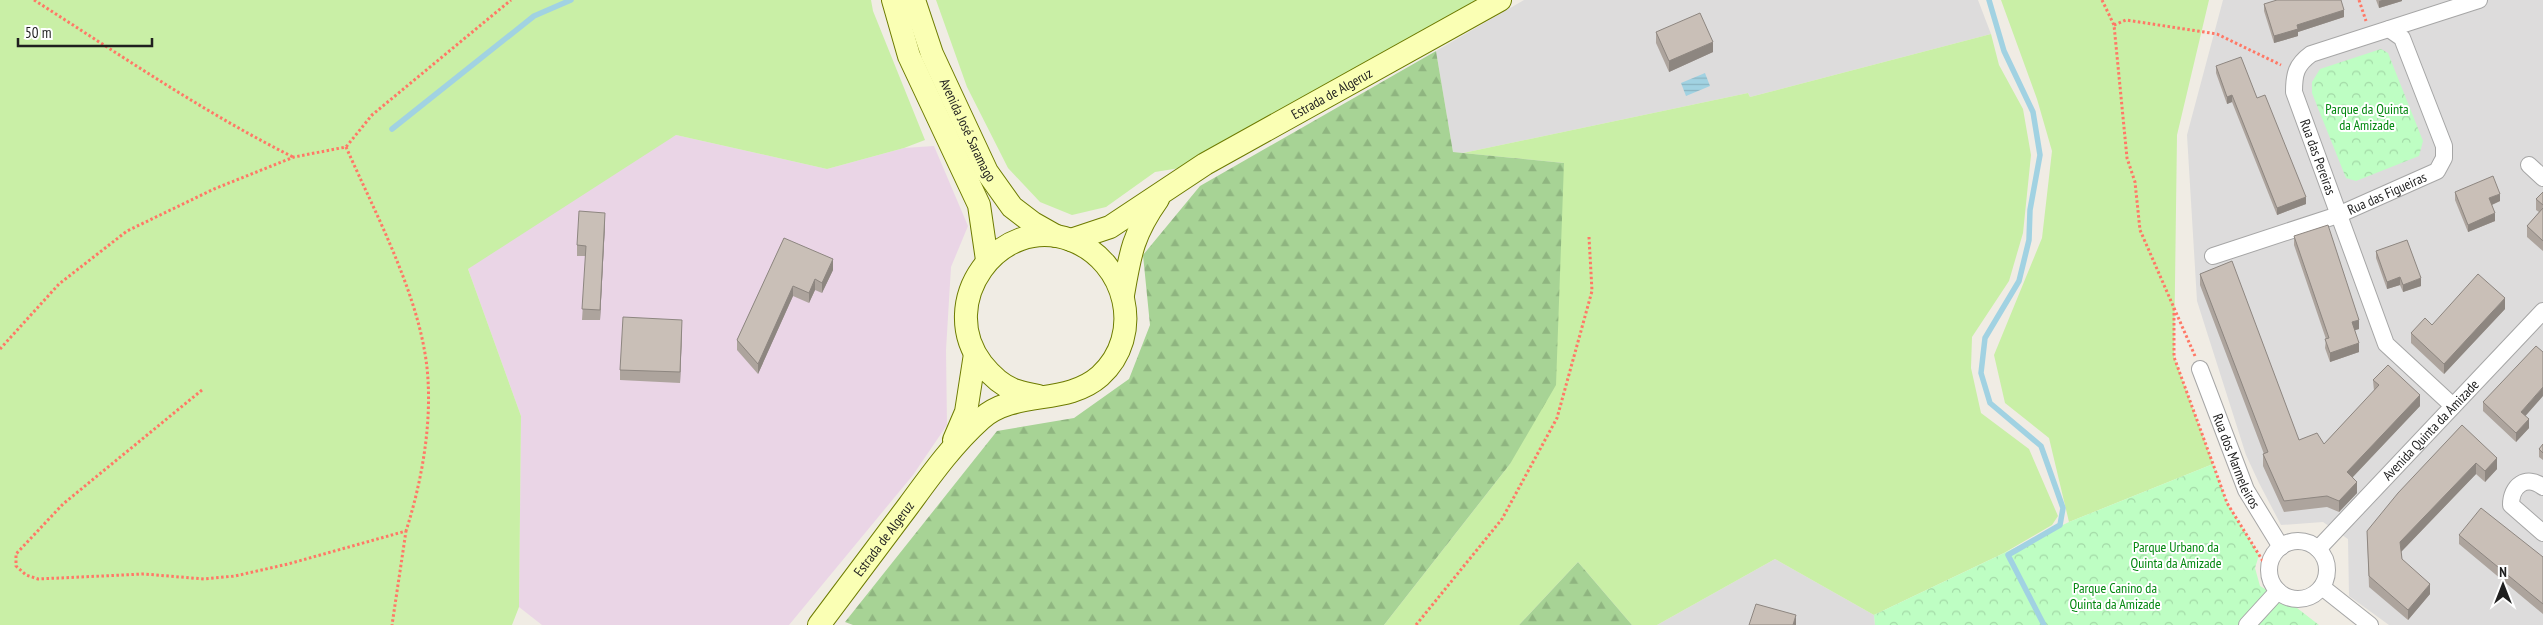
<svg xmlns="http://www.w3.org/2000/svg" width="2543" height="625" font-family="'PT Sans Narrow',sans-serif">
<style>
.residential{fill:#dddcdc}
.industrial{fill:#ead5e6}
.grass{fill:#c9efa6}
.forest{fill:url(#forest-firs)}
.park{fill:url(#park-crowns)}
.water{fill:url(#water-rules)}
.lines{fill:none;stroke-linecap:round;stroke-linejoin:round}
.stream{stroke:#a1d2e2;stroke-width:5.5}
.street-casing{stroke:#a6a6a6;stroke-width:18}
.secondary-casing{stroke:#6d7b00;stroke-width:24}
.path{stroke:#ff7866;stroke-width:3;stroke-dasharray:2.5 2.5;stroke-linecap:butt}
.street{stroke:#fff;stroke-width:16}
.secondary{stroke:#faffb4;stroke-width:22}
.wall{fill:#ada49d}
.shaded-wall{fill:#8d8680}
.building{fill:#c9bfb7;stroke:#8d8680}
.labels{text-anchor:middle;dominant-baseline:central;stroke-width:4;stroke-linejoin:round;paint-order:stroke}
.street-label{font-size:14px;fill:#1f1f1f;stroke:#fff}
.park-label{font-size:14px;fill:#02870f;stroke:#fff}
</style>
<defs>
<pattern id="forest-firs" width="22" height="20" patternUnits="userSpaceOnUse" patternTransform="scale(1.25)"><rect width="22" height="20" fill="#a7d395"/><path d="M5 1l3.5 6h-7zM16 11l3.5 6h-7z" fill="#8fb580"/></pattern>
<pattern id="park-crowns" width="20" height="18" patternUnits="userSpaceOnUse" patternTransform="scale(1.25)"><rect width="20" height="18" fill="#befec3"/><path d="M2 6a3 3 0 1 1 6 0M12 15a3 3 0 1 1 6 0" fill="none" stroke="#a3d9a7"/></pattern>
<pattern id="water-rules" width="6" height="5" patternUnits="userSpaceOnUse" patternTransform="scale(1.25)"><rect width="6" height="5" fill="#a1d2e2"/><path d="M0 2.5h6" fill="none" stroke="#8ab4c1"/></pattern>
</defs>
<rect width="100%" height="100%" fill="#f0ece4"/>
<path class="residential" d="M1524,0H1978L1991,34L1750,97L1748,93L1463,153L1453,152L1436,51Z
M2223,0H2543V625H2389L2349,596L2348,539L2323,522L2281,525L2259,483L2246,455L2197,301L2187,135Z
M1775,559L1874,615L1875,625H1657Z"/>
<path class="industrial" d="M676,135L827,169L904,148L934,146L968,226L951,267L946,350L947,425L913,475L789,625H542L519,607L521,416L468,269L576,188Z"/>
<path class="grass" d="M0,0H871L873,11L925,140L904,148L827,169L676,135L468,269L521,416L519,607L512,625H0Z
M936,0H1500L1186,167L1155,172L1106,207L1072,215L1040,202L1008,168L967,87Z
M2001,0H2209L2177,135L2174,357L2213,464L2069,522L2049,438L2005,403L1994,355L2042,238L2052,151L2037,99Z
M1991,34L1999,65L2023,109L2031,155L2023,233L2009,281L1972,337L1971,368L1981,413L2029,449L2058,516L2052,525L2004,553L1874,615L1775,559L1657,625H1632L1578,562L1519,625H1384L1510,464L1564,163L1463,153L1748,93L1750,97Z"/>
<path class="forest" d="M1436,51L1453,152L1564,163L1556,385L1510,464L1384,625H853L845,622L997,431L1074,418L1129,379L1150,325L1143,255L1200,186Z
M1578,562L1632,625H1519Z"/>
<path class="park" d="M2381,49L2388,53L2423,141L2419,156L2356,181L2346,178L2312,93V82L2320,69Z
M2213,464L2227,503L2259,555L2255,568L2260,586L2297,608L2319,625H1875L1874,615L2069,522Z"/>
<path class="water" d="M1705,73L1710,86L1686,96L1681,83Z"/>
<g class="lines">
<path class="stream" d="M1989,0L2004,51L2033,112L2040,155L2030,210L2029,240L2019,281L1985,338L1981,373L1990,403L2041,446L2063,508L2060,525L2008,555L2044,625
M392,129L534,16L571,0"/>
<g class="street-casing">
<g id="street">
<path d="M2529,165L2543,178"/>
<path id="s1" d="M2213,256L2338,215L2437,171L2444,158V146L2402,38L2389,29"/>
<path id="s2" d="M2200,369L2246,490L2281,547"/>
<path d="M2453,406L2386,344L2294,92C2294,74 2296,65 2311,54L2479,0"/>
<path d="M2543,487C2526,474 2511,486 2511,505L2543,533"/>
<circle cx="2298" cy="570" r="29"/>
<path id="s3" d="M2318,549L2543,311"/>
<path d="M2322,587L2370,625"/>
<path d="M2247,625L2278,591"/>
</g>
</g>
<g class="secondary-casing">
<g id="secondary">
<path d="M893,0L909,56L979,205L987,260"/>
<path id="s4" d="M914,0L932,54L987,172L1012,207L1033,223L1056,236"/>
<path id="s5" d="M1071,240L1110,227L1205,164L1500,0"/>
<path d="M1123,295C1130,254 1133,234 1158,199"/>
<path d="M954,440L966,412L975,354"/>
<path id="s6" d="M819,625C849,585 879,545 909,505C931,475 953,444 981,419C1015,389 1066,406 1100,376C1145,335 1127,261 1071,240C999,213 935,303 982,364C990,374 1001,385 1014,390C1022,393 1030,394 1038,396"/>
</g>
</g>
<path class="path" d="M34,0C119,54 203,112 293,157
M2102,0L2114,25L2127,158L2135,182L2140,230L2195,356
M2359,0L2366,21
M2114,25L2126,20L2217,34L2281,65
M346,147C377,217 424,304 428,380C431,430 421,484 406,531
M2174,308V357L2213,464L2227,503L2269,571
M0,349L59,284L127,231L214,189L294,157L346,147L372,115L511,0
M202,390L63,504L16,554V566L26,575L38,579L144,574L204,579L235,576L288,564L406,531L392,625
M1416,625L1502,519L1557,418L1592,291L1589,237"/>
<use href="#street" class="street"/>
<use href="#secondary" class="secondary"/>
</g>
<path class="wall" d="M2376,0H2402V1L2379,8Z
M2264,4L2344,17L2298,32V36L2274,43L2264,11Z
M1656,32L1713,52L1669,72L1656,43Z
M2216,66L2257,98L2306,204L2277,215L2232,102L2227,104L2216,73Z
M2455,192L2500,201L2492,205L2495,221L2468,232L2455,200Z
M2543,192V251L2527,237V226L2539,212L2536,210V199Z
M605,224L600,320H582L586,256H577V245Z
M2294,236L2359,329L2355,330L2359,352L2330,362L2325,348L2326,339L2294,245Z
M784,238L833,270L822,293L815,290L809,303L793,296L758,374L737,350V340Z
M2376,251L2421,286L2403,292L2400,285L2387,289L2376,258Z
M2200,274L2299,440L2324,444L2374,391L2373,380L2420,406L2353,477L2357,493L2339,512L2327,507L2284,512L2263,466V454H2264L2200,285Z
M2505,309L2444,374L2411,343V333L2432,325Z
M682,331L680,383L620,380V370Z
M2483,402L2525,416L2529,428L2516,442L2483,411Z
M2462,425L2497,469L2485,482L2476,474L2401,552L2402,559L2430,594L2408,620L2369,587L2367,531Z
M2543,444V460L2539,457V449Z
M2459,535L2543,557V614L2459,544Z"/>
<path class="shaded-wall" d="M2382,0H2402V1L2379,8V1Z
M2344,10V17L2298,32V36L2274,43V36L2297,25Z
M1713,42V52L1669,72V61Z
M2232,95V102L2227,104V97Z
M2500,194V201L2489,206V198Z
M2306,197V204L2277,215V208Z
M605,213V224L600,320V310Z
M2495,213V221L2468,232V225Z
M833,259V270L822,293V283Z
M2400,277V285L2387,289V282Z
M2421,278V286L2403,292V285Z
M815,279V290L809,303V293Z
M793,286V296L758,374V364Z
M2505,298V309L2444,374V364Z
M682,320V331L680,383V372Z
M2359,320V329L2352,331V322Z
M2359,343V352L2330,362V353Z
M2543,387V396L2521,421V412Z
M2420,395V406L2347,483V472Z
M2529,419V428L2516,442V433Z
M2497,458V469L2485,482V471Z
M2476,463V474L2400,553V542Z
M2357,482V493L2339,512V501Z
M2430,584V594L2408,620V610Z
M1796,615V625H1793Z"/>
<path class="building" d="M2277,0H2341L2344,10L2297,25L2298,29L2274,36L2264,4Z
M1700,13L1713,42L1669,61L1656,32Z
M2241,57L2257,98L2265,95L2306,197L2277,208L2232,95L2227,97L2216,66Z
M2493,176L2500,194L2489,198L2495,213L2468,225L2455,192Z
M2543,192V205L2536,199Z
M2543,208V241L2527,226Z
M579,211L605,213L600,310L582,309L586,246L577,245Z
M2328,225L2359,320L2352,322L2359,343L2330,353L2325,339L2329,338L2294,236Z
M784,238L833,259L822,283L815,279L809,293L793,286L758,364L737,340Z
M2407,240L2421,278L2403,285L2400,277L2387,282L2376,251Z
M2232,261L2299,440L2317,433L2324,444L2379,385L2373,380L2388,365L2420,395L2347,472L2357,482L2339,501L2327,496L2284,501L2263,454L2268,452L2200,274Z
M2478,274L2505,298L2444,364L2411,333L2425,318L2432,325Z
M623,317L682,320L680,372L620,370Z
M2536,346L2543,352V387L2521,412L2529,419L2516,433L2483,402Z
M2462,425L2497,458L2485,471L2476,463L2400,542L2402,559L2430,584L2408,610L2369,576L2367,531L2398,493Z
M2543,444V453L2539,449Z
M2481,508L2543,557V604L2459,535Z
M1756,604L1796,615L1793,625H1749Z"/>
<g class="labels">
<g class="street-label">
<text stroke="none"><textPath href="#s5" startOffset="300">Estrada de Algeruz</textPath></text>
<text stroke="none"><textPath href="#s4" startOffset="141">Avenida José Saramago</textPath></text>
<text transform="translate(2318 157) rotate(70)">Rua das Pereiras</text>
<text stroke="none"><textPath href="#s1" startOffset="185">Rua das Figueiras</textPath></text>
<text stroke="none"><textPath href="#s3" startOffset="164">Avenida Quinta da Amizade</textPath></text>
<text stroke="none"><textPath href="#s2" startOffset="99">Rua dos Marmeleiros</textPath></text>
<text stroke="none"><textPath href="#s6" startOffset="108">Estrada de Algeruz</textPath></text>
</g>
<g class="park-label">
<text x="2367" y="109">Parque da Quinta<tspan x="2367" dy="16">da Amizade</tspan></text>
<text x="2176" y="547">Parque Urbano da<tspan x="2176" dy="16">Quinta da Amizade</tspan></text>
<text x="2115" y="588">Parque Canino da<tspan x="2115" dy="16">Quinta da Amizade</tspan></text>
</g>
</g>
<g transform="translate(2503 585)" stroke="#ffffff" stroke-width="4" paint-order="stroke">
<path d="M0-4L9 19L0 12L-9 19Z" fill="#1f1f1f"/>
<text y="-8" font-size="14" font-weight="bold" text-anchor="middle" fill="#1f1f1f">N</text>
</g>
<path d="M18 38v8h134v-8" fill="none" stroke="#1f1f1f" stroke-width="2.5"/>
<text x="25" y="38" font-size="15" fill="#1f1f1f" stroke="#ffffff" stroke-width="4" paint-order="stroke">50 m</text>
</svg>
